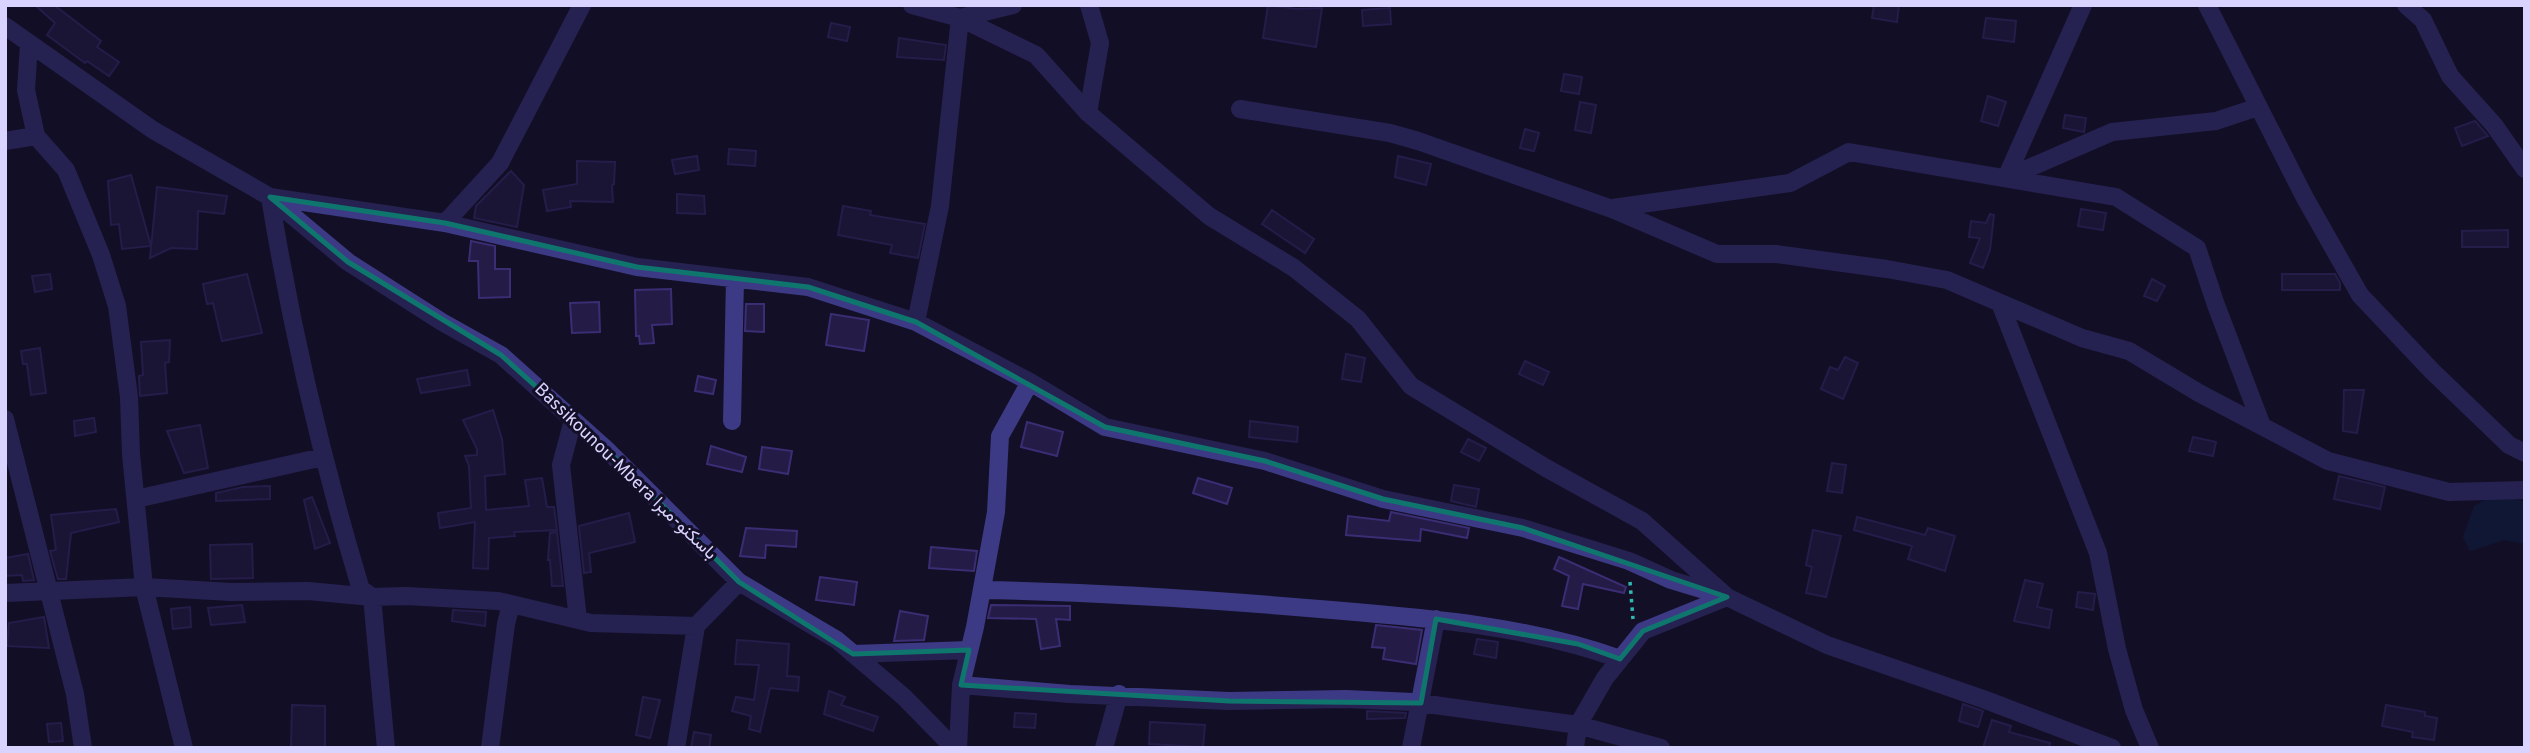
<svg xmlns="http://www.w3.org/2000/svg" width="2530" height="753" font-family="Overpass,Vazirmatn,sans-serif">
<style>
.water{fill:#0c2248}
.building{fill:#241b47;stroke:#3b2d73;stroke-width:2}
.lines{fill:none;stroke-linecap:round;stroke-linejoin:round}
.path{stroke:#2fb8b0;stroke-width:3.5;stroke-dasharray:3.5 5;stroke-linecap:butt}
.minor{stroke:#3d3a85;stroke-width:18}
.marked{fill:none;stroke:#0f766e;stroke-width:5;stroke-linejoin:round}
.labels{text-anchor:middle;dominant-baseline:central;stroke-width:6;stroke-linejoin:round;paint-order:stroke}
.street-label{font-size:18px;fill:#d9d4ff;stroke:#130f26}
</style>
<rect width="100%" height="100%" fill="#130f26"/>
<path class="water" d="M2496,494L2520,500L2525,503V544L2504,540L2470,551L2463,537L2474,506Z"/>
<path class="building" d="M35,5H54L101,41L97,47L119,62L109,76L87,61L85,63L47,35L55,23Z
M1268,5L1296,9L1322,8L1316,47L1263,38Z
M1874,5H1899L1897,22L1872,18Z
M1390,8L1391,24L1363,26L1362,10Z
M1986,18L2016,21L2014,42L1983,38Z
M831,23L850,27L847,41L828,37Z
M899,38L946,45L944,60L897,57Z
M1564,74L1582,77L1579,94L1561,91Z
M1988,96L2006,102L1998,126L1981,121Z
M1580,102L1596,105L1591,133L1575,130Z
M2065,115L2086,118L2084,132L2063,128Z
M2475,121L2488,136L2462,146L2455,128Z
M1525,129L1539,133L1534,151L1520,148Z
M729,149L756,151L755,166L728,164Z
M697,156L699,170L675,174L672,160Z
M1398,156L1431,164L1426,185L1395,177Z
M577,161L615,162L614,184L612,185L613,202L570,201L571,207L547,211L543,190L577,184Z
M511,171L524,185L517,227L474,218L476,206Z
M131,175L151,246L122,249L119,224L111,225L108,181Z
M157,187L227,196L224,214L198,211L197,249L171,248L150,258Z
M677,194L704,196L705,214L677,213Z
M843,206L871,211L870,215L925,224L918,258L890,253L892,245L838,235Z
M2081,209L2106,213L2103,230L2078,226Z
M1272,210L1314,239L1305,253L1262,224Z
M1990,214L1994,215L1990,250L1983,268L1970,263L1980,238L1969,237L1971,221L1986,223Z
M2508,230V247H2462V231Z
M471,241L495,246V269H510V297L479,298L478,261H469Z
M50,274L52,289L35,292L32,276Z
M247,274L262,333L222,341L213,303L207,304L203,284Z
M2282,274H2335L2340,283V290H2282Z
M2152,279L2165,286L2157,301L2144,296Z
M671,289L672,324L652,325L654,343L640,344L639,336H636L635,290Z
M599,302L600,332L572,333L570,303Z
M746,304H764V332L745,331Z
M831,314L869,320L864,351L826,345Z
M170,340L169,362L165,363L167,393L140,396L139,376L143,375L141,342Z
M40,348L46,393L31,395L27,364H23L21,351Z
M1346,354L1365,358L1361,382L1342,379Z
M1845,357L1858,363L1843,399L1821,389L1830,367L1838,370Z
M1525,361L1549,372L1543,385L1519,374Z
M467,370L470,385L421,393L417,379Z
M698,376L716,380L713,394L695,391Z
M2344,390H2364L2357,433L2343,431Z
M493,410L502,439L505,474L485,476L486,510L529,506L525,480L542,478L547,507H554L557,530L514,532L515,536L489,538L488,569L473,568L475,522L440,528L438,513L471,508L469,466L465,456L477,455V449L463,420Z
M94,418L96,432L75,436L74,421Z
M1250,421L1298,427L1297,442L1249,437Z
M1027,422L1063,432L1057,456L1021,447Z
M200,425L208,468L184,473L167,431Z
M2193,437L2216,442L2213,456L2189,451Z
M1468,439L1486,448L1479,461L1461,452Z
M711,446L746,457L742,472L707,464Z
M762,447L792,451L788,474L759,469Z
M1832,463L1846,465L1842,493L1827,491Z
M2339,476L2385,487L2380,509L2334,499Z
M1198,478L1232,488L1227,504L1193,493Z
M1454,485L1479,489L1476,507L1451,501Z
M270,486V499L216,501V493L243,487Z
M312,497L330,543L315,549L304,500Z
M116,509L119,522L71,533L66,579H58L50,551L56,550L51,515Z
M1391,512L1469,528L1467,538L1421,529L1420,541L1346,535L1348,516L1389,521Z
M629,513L635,542L589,553L591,572L584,573L579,526Z
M1857,517L1925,535L1928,528L1955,536L1945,571L1908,559L1912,546L1854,530Z
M746,528L797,531L796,547L766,545L765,558L740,556Z
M1813,530L1841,536L1826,597L1806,593L1812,567L1806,565Z
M557,532L563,586H552L550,560H548L550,533Z
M252,544L253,578L211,579L210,545Z
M931,547L977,551L974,571L929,568Z
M28,554L34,580L23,581L22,575L5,576V558Z
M1559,557L1626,587L1624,593L1583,584L1578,609L1562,606L1569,576L1554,569Z
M820,577L857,582L854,605L816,600Z
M2025,580L2043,584L2037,607L2052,610L2049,628L2014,621Z
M2078,592L2095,594L2093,610L2076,607Z
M242,605L245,622L211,625L208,608Z
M991,605L1070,606V620L1056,619L1060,646L1041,649L1036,619L988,618Z
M190,607L191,627L173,629L171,609Z
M453,610L486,612L485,626L452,621Z
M900,611L928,616L924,640L894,641Z
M44,617L49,648L7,646L9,623Z
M1376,625L1422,630L1416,664L1383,659L1385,648L1372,647Z
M1477,639L1498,642L1496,658L1474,654Z
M737,640L789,644L787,676L799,677L798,691L770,688L760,732L749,729L751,716L732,711L736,697L754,700L759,665L735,664Z
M829,691L845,697L841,705L878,717L873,731L824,714Z
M643,697L660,700L650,738L636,735Z
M1963,704L1983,711L1978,727L1959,721Z
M292,705L325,706V748H291Z
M2386,705L2425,712V716L2437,718L2434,740L2412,737L2413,732L2382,726Z
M1367,711L1406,713L1405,718L1367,719Z
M1015,713L1036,714L1035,728L1014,727Z
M1992,720L2011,726L2009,732L2050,743L2049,748H1983Z
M1150,722L1205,725L1203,747L1149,744Z
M61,723L63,741L49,742L47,724Z
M694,732L711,735L709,748H691Z"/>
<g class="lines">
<path class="path" d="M1630,582L1633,619"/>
<path class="minor" d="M912,5L960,18L1036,55L1088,113L1209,216L1294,268L1358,319L1411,386L1546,468L1642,521L1727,597L1827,645L1983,699L2112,748
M2207,5L2305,198L2360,295L2432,371L2509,445L2525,453
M2406,5L2423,20L2450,76L2494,125L2525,169
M960,18L1013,5
M5,26L153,130L270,197L348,262L442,322L501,355L608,451L739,582L837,640L904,697L954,748
M29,44L26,90L36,136L66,170L101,255L117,306L129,397L131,454L144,587L184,748
M1240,109L1390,133L1418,141L1612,209L1717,254H1776L1887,269L1947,280L2082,338L2129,351L2199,393L2328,461L2449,492L2525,490
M1088,113L1100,43L1089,5
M5,141L36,136
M2006,178L2112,132L2216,121L2258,107
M2006,178L2083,5
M1613,208L1790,183L1849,152L2116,197L2197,248L2216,305L2262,426
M445,223L500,163L582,5
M2000,303L2098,553L2117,649L2134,710L2150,748
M916,322L940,206L960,18
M5,419L75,694L83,748
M573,420L561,465L578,620
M732,421L735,279
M136,499L323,457
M982,590C1099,592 1216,600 1332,610C1429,618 1529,626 1620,659
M5,593L144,587L231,592L308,591L372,597L406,596L498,601L591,623L696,626L739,582
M853,654L969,650
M961,685L1070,694L1229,701L1346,699L1413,702L1578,725L1661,748
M386,748L372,597L361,589L359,583C321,456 291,327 270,197L445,223L637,267L808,287L916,322L1030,382L1105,427L1265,461L1383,499L1523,528L1629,561L1671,580L1727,597
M490,748L506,624L511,604
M676,748L696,626
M958,748L961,685L975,627L996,512L1000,436L1030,382
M1104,748L1119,694
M1411,748L1436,619
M1575,748L1578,725L1605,678L1643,631L1727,597"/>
</g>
<path d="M0 0H2530V753H0ZM270,197L445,223L637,267L808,287L916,322L1105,427L1265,461L1383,499L1523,528L1727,597L1643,631L1620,659L1578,644L1436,619L1421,703L1229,701L961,685L969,650L853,654L739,582L608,451L501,355L348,262Z" fill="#130f26" fill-opacity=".55" fill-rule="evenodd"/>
<path class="marked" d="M270,197L445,223L637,267L808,287L916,322L1105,427L1265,461L1383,499L1523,528L1727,597L1643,631L1620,659L1578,644L1436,619L1421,703L1229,701L961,685L969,650L853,654L739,582L608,451L501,355L348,262Z"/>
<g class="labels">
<g class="street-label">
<text transform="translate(625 472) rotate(44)">Bassikounou-Mbera باسكنو-مبرا</text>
</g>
</g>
<rect width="2530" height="753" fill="none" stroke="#d9d4ff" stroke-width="14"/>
</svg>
